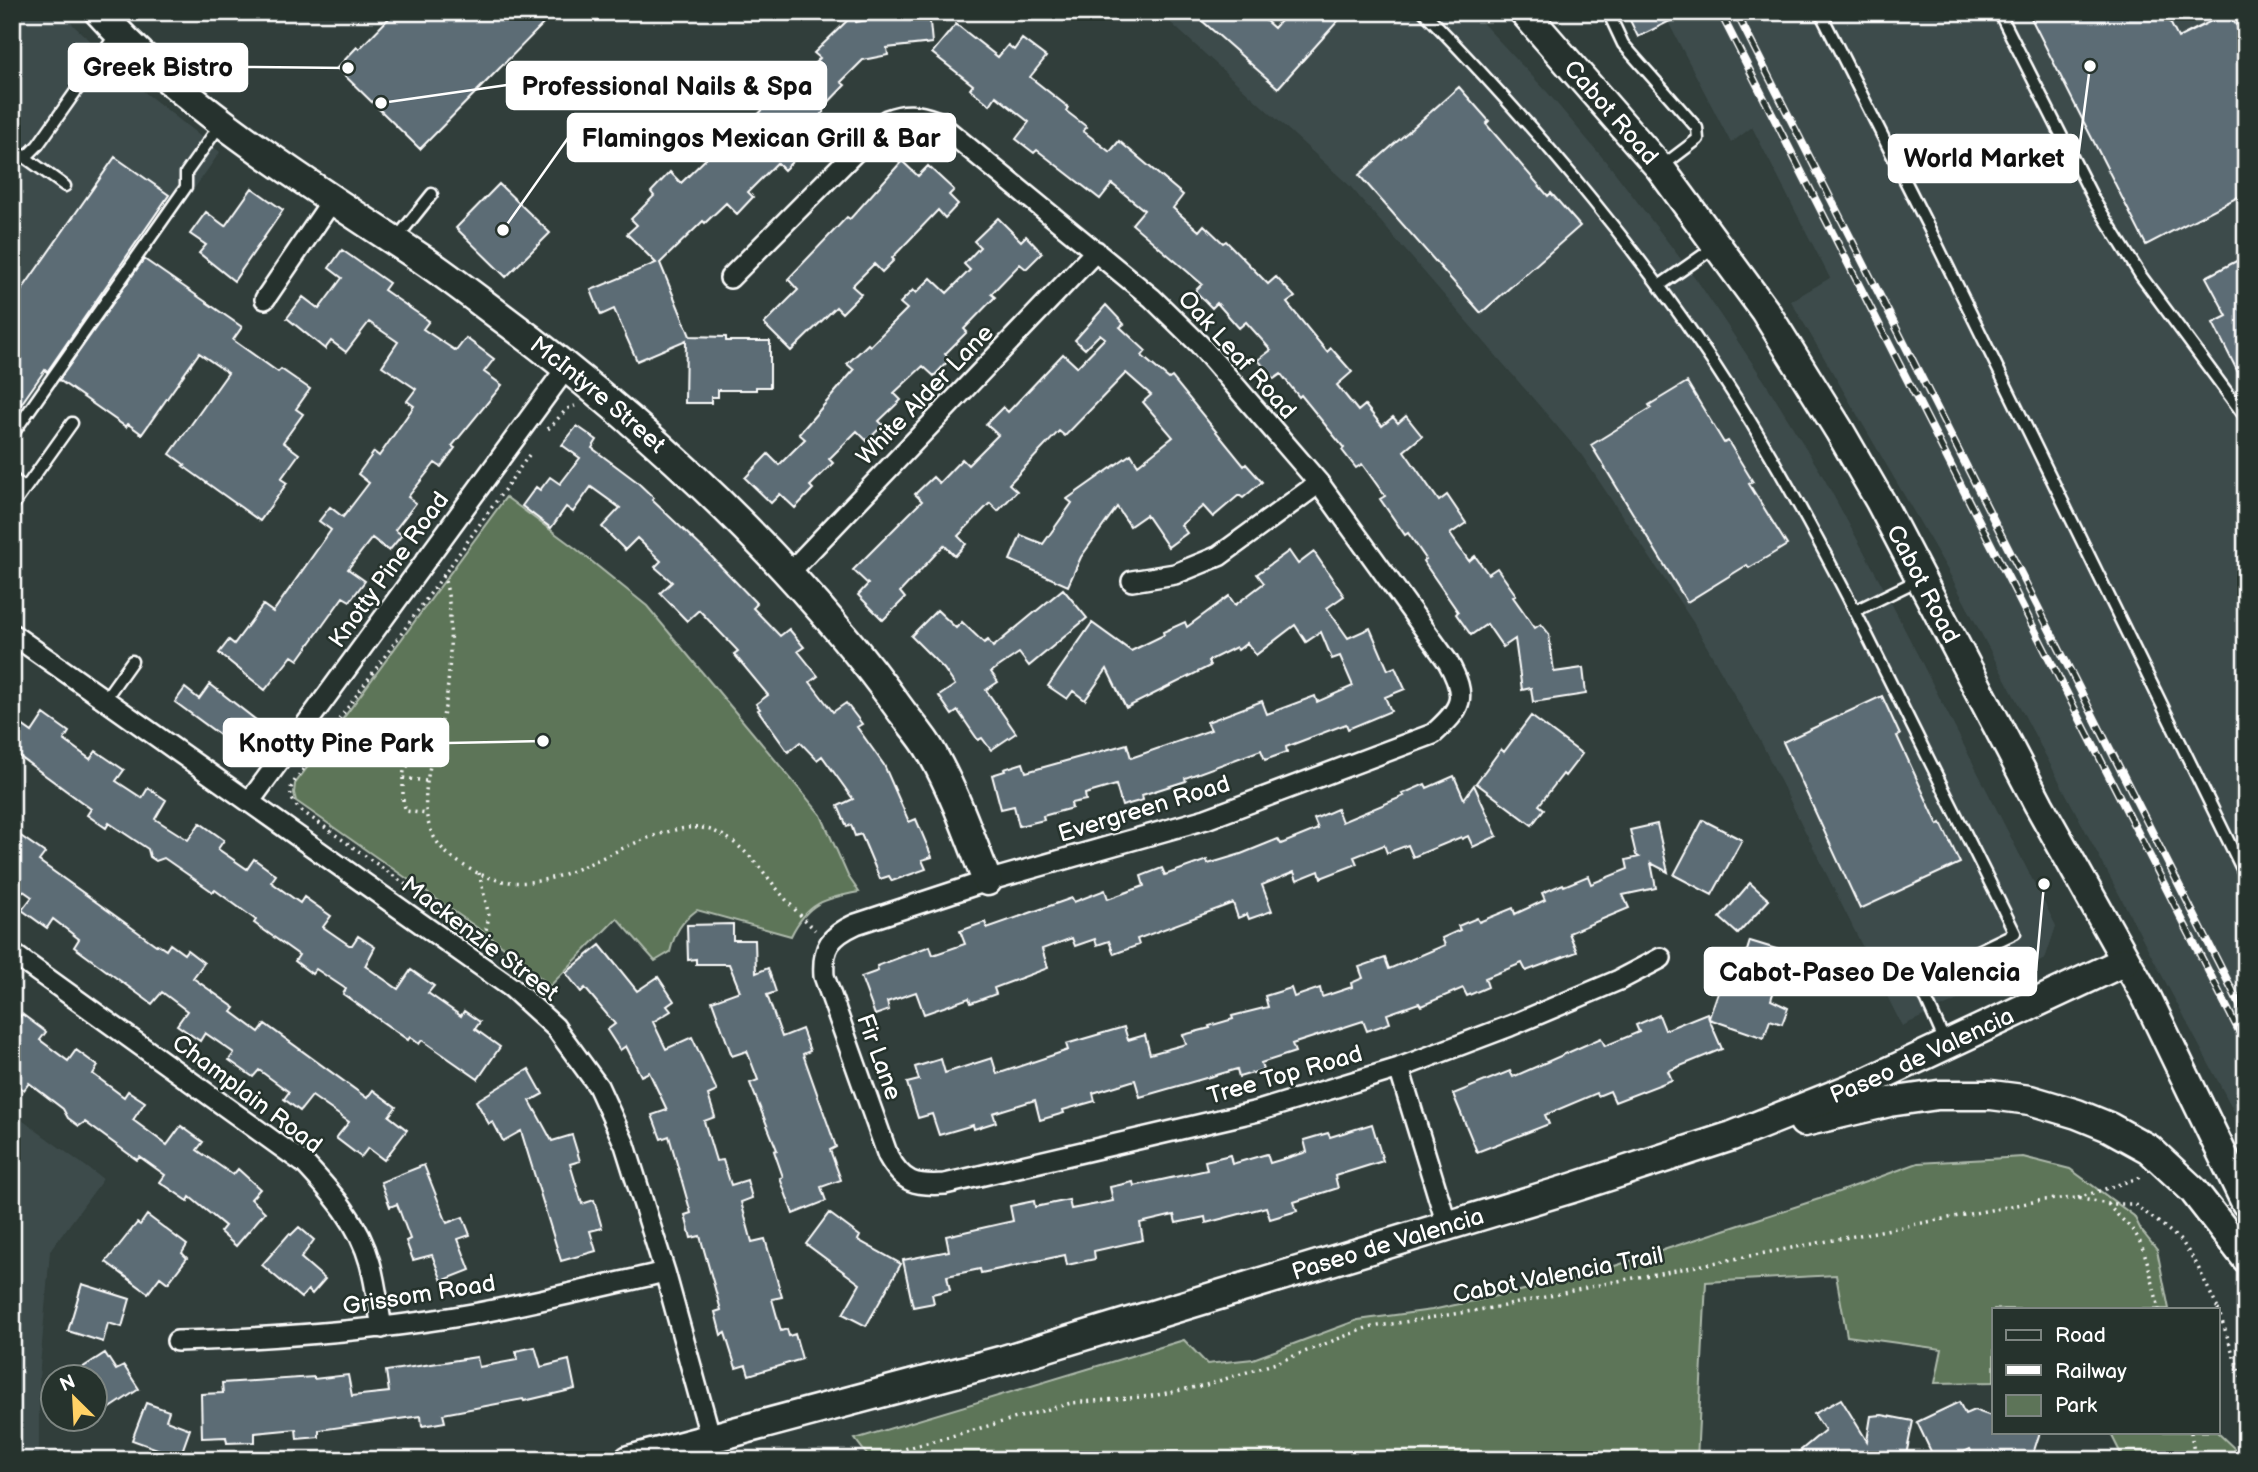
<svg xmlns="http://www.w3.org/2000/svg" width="2258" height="1472" font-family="'Balsamiq Sans',sans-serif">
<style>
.built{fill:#3e4c4c}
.green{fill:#5d7458;stroke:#aebaac;stroke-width:2}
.building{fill:#5c6c75;stroke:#fff;stroke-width:2}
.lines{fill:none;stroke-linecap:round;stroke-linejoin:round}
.lane-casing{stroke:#fff;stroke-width:15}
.street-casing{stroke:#fff;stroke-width:24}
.secondary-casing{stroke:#fff;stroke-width:33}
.path{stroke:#fff;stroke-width:3.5;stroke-dasharray:2 5;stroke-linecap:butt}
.lane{stroke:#26332d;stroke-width:10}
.street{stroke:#26332d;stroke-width:19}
.secondary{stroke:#26332d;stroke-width:28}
.rail-casing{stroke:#fff;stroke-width:8}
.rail{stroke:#26332d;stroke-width:5;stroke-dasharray:16;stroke-linecap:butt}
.labels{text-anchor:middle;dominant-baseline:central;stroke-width:5;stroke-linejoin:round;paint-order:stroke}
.street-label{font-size:24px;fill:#fff;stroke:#26332d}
.leader{fill:none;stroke:#fff;stroke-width:2.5}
.callout-dot{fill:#fff;stroke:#26332d;stroke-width:2.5}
.callout{fill:#fff;stroke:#fff;stroke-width:2.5}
.callout-label{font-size:26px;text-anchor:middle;font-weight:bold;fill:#111}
</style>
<rect width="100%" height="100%" fill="#313e3b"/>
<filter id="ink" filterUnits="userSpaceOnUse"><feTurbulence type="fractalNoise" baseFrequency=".0143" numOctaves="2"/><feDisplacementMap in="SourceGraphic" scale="14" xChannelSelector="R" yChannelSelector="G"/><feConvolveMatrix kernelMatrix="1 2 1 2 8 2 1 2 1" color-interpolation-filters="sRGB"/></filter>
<g filter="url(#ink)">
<path class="built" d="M12,12H63L73,25L138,87L220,152L12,447Z
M1159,12H1472L1547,92L1613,170L1696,279L1765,382L1821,473L1881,583L2056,926L2045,959L1902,1026L1760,740L1693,622L1581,454L1350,186Z
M1663,12H2246V1134L1946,567L1791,301L1830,278L1752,127L1731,143Z
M12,1113L103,1179L50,1251L39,1378V1460H12Z"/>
<path class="green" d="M506,497L575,548L647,606L821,815L848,876L859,892C825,898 807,903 791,936L697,910C681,922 675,932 670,952L655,961L617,918L550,986L499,943L296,801L294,793L295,784Z
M2023,1157L2070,1169L2134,1216L2141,1230L2157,1250L2169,1309H1994V1382L1935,1383L1942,1349L1847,1336L1836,1275L1706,1282L1697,1460H871L855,1439L1184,1340L1207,1364L1253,1359L1358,1320L1432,1310L1575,1279L1819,1199L1918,1163Z
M2110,1432H2217L2234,1448L2239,1460H2124Z"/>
<path class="building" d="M395,12H555L420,149L337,68L357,47L359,49Z
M888,12H929L932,43L887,48L888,55L863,60L841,82L845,85L822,109L824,112L815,121L821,127L798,150L801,153L784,170L777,163L748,192L753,197L737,214L726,203L705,223L703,221L660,263L690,336L726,337V341H770V387H756V390H718V397H711V403H685L686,340L637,361L614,309L601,315L591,290L656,263L627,234L637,225L631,219L654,196L651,192L670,172L681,183L711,154L702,144L713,132L715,135L733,117L745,128L774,98L768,92L786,73L796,82L820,58L814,53L854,14L856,22L889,16Z
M1192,12H1256L1274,28L1288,12H1346L1278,88Z
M1626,12H1688L1638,37Z
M2028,12H2165L2178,38L2227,13L2246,38V193L2146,245Z
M956,24L998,57L1008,45L1014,50L1022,39L1046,57L1030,77L1068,107L1066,111L1087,127L1083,131L1110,152L1119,141L1183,195L1173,208L1199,231L1204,225L1223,243L1226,241L1268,284L1276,277L1295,297L1287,303L1327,352L1331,348L1352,372L1337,385L1358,411L1365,405L1382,426L1393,417L1398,423L1406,416L1422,436L1404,451L1439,501L1447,495L1466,523L1450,534L1469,561L1475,556L1488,574L1497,568L1516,595L1513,597L1535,628L1541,624L1549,634L1554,672L1583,668L1586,694L1533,702L1531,688L1522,690L1515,639L1503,647L1487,624L1471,635L1456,614L1458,612L1423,561L1426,559L1408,533L1405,535L1380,499L1385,496L1362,464L1356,468L1342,450L1344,448L1301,395L1299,397L1281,374L1274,379L1258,360L1271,350L1246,322L1239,328L1217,303L1212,308L1195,291L1202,284L1132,224L1144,210L1112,184L1100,199L1037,150L1034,153L1016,139L1029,122L996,96L990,105L970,89L973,85L932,53Z
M1459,87L1489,121L1486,124L1548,196L1551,193L1580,226L1481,313L1359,175Z
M115,157L169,195L47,372L45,370L12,417V304Z
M902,161L918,176L928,166L954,190L949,195L958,204L945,218L938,210L892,258L894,260L882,272L874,264L852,286L861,294L842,313L836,307L791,351L764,324L798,290L788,279L847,217L850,219Z
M499,184L550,233L506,277L456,228Z
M252,188L283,210L234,281L199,253L206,245L190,234L206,212L225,226Z
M998,218L1021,241L1026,236L1042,253L1026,269L1020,264L991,294L995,297L964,329L967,332L945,354L950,359L934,376L923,366L894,393L901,400L879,421L883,425L867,441L857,431L829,459L833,463L810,486L813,489L795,508L780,494L771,503L745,478L768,454L779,465L805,439L799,434L854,370L847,364L868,344L870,346L907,309L900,303L913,290L916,293L931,278L947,293L970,270L964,264L980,247L974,241Z
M342,250L389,283L384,290L429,321L423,329L456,351L466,338L494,359L484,372L502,385L452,446L455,448L441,467L435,463L408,497L416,503L395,530L402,535L389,551L372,538L348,569L365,581L350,601L343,597L298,660L292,656L265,690L219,653L229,640L234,644L263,605L273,612L331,530L319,521L330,507L343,517L369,483L358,474L374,452L379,456L414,406L407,401L416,389L382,366L398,342L369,322L346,352L331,341L325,349L287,318L303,297L319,309L342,278L329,268Z
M2246,256V388L2213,323L2227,316L2206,277Z
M144,259L242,327L233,340L278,372L281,369L310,389L296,409L303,414L283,442L299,454L281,479L287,483L260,521L183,466L185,465L170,454L228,373L199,353L142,434L128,424L126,427L59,380Z
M1106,305L1124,324L1120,327L1146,351L1142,356L1169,379L1172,377L1244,466L1246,464L1262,482L1243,498L1239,495L1213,517L1203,506L1181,525L1187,533L1168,547L1146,515L1130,526L1117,507L1081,557L1068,586L1010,560L1021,535L1043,544L1072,503L1067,499L1131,454L1138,465L1173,437L1143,402L1151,395L1126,373L1065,436L1059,431L1009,484L1017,491L998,511L990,503L958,536L966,544L955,556L944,545L900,592L905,598L883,620L858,595L868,584L853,570L922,501L915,494L933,477L939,483L962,459L968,465L998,435L986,424L1003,407L1008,412L1063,354L1077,367L1105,338L1100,334L1085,349L1075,340Z
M1687,382L1724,443L1728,441L1753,482L1749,484L1787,545L1749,568L1747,565L1687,602L1591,445L1651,408L1649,405Z
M577,426L597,440L592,448L636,481L654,498L652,500L709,554L757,604L753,608L780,636L789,629L804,647L798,651L818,676L810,682L833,712L846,703L862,724L857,727L884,765L909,822L916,819L932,857L922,860L926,869L892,881L889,876L880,879L861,834L855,836L851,825L847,827L838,806L853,799L822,756L817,760L800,742L788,752L758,710L760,709L756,704L768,695L734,654L738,651L699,610L687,621L660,593L672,582L655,567L661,561L637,538L625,550L602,527L620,508L591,487L573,512L566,507L551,528L522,506L536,487L540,490L550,477L560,484L580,458L562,445Z
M1289,551L1298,564L1314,552L1344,596L1327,608L1348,638L1370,628L1388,670L1395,667L1405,689L1385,697L1391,711L1348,729L1346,724L1286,747L1287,752L1265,760L1261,750L1185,778L1186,781L1142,795L1143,800L1122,806L1116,785L1085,794L1086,800L1071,803L1072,808L1043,816L1044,820L1019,826L1014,806L1001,809L992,775L1005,771L1004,769L1023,763L1026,772L1127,744L1131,758L1211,730L1207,722L1262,701L1267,714L1315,696L1317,702L1353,686L1340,656L1332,659L1321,632L1306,642L1295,625L1256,655L1247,643L1238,650L1236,647L1208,661L1210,666L1126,708L1107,669L1085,700L1073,691L1067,699L1048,686L1092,623L1131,651L1164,635L1163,632L1185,622L1187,627L1229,596L1235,605L1264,583L1257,574Z
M1063,589L1087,618L1029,666L1019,653L991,672L998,682L986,690L1016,733L991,750L982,738L978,740L958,711L952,715L939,696L955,685L944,669L911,636L937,610L956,628L962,622L984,643L988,640L993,647Z
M210,684L256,720L242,739L226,727L220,735L175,702L185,688L199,699Z
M1882,696L1900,735L1897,736L1938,825L1941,823L1960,863L1860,909L1783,742Z
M44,714L69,732L64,740L90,759L96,751L124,770L116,781L142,798L148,788L166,800L155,819L188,840L200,823L224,840L218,849L247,869L254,859L276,875L271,882L300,903L304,897L331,916L323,927L349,945H352L358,936L375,947L365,966L398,989L411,970L434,986L428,993L461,1016L464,1011L480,1022L475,1029L500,1047L478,1079L422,1040L419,1044L410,1037L408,1040L343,994L346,989L316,969L312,974L295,961L299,955L254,923L256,920L215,890L213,892L164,858L156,861L150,857L148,849L109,823L106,828L87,815L91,809L12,751V718L32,732Z
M1531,716L1582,754L1565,776L1563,774L1539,805L1544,809L1532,825L1476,783L1501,749L1504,752Z
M1454,776L1464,799L1474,785L1497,836L1473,847L1468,836L1462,839L1461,837L1413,857L1408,845L1387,853L1384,845L1354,857L1357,864L1321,878L1319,871L1297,880L1294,872L1262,885L1272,911L1249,919L1247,914L1238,918L1233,903L1137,939L1139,945L1114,954L1109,941L1097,945L1095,939L1075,946L1072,938L1042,949L1048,968L994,988L996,994L971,1003L969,998L924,1014L916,992L887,1002L889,1010L875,1015L861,977L878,971L877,966L930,946L933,955L965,944L960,931L985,922L987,928L1072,898L1074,902L1105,890L1108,899L1144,886L1141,876L1162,868L1165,875L1207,860L1208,864L1241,854L1278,839L1281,844L1318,829L1314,819L1337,809L1342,822L1404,796L1402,794L1425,784L1427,788Z
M1703,820L1742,840L1712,895L1674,875Z
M1657,824L1668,872L1651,863L1656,888L1623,895L1629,908L1569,933L1577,952L1526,971L1522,963L1485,978L1488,987L1467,996L1463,988L1421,1006L1419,1003L1387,1014L1390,1023L1367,1031L1363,1021L1292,1044L1295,1052L1261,1063L1263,1070L1239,1077L1237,1069L1140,1097L1135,1080L1093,1093L1095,1101L1063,1110L1064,1113L1040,1120L1035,1100L993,1113L996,1122L974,1129L973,1125L939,1135L932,1114L918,1118L907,1083L919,1080L915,1067L941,1059L945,1073L992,1058L997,1074L1068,1050L1066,1044L1124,1027L1128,1040L1145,1035L1150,1054L1186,1044L1183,1035L1210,1028L1209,1026L1233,1019L1232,1016L1268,1007L1265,996L1291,988L1294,997L1320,988L1322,997L1352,987L1351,983L1363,978L1359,967L1385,958L1389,969L1445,945L1442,938L1460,930L1458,926L1477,918L1479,922L1513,908L1515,914L1545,900L1542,893L1563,884L1564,886L1588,876L1591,884L1628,869L1626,860L1639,857L1636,855L1630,830Z
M12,830L45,853L39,861L156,945L157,944L166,950L170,944L184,954L187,950L204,963L193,978L235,1008L232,1012L259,1032L265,1024L367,1098L373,1090L396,1107L389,1116L407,1130L384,1160L368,1148L361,1157L336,1138L349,1122L312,1096L300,1111L284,1099L289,1092L259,1070L253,1077L229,1060L234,1053L205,1033L200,1041L177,1025L187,1011L162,992L152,1004L74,947L79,939L53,919L47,928L22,910L32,897L12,883Z
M1750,883L1769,900L1738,934L1720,918Z
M733,924V940H755L756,973L768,968L776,992L767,995L782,1037L802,1029L810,1051L803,1054L836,1147L830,1150L841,1180L821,1187L826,1201L793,1214L780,1178L783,1177L774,1151L777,1150L750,1083L758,1080L747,1051L732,1056L712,1001L740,991L729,964H696V959L688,960L687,925Z
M1750,941L1786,952L1771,1000L1788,1008L1782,1024L1770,1020L1764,1038L1709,1019L1722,1049L1668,1071L1672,1080L1615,1102L1610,1091L1598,1096L1597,1093L1545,1115L1549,1124L1477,1152L1453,1094L1510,1071L1513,1077L1601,1038L1605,1046L1639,1032L1636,1025L1659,1015L1665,1030L1707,1013L1709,1018L1722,981L1736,986Z
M600,945L637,991L658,977L674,1001L667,1006L671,1011L653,1022L666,1049L692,1037L717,1091L708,1095L715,1117L704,1121L716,1161L723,1160L731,1185L747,1180L752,1198L741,1202L752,1242L765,1239L782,1297L772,1299L781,1331L787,1329L789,1336L795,1334L802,1359L749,1375L746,1365L736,1368L725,1333L721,1335L715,1312L721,1310L700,1236L691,1238L685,1215L691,1213L669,1136L661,1139L652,1115L667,1110L649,1072L641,1076L626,1046L620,1050L607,1030L615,1024L585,988L581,992L566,973Z
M22,1014L46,1032L40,1040L68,1061L76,1050L98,1066L93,1074L124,1097L128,1091L145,1102L133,1120L167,1145L181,1126L203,1142L197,1150L233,1175L238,1169L260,1189L251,1199L265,1212L236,1246L220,1232L225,1226L190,1197L188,1201L160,1182L165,1175L140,1157L137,1160L85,1122L79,1126L68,1118L63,1109L29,1083L24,1090L12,1082V1027Z
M529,1069L543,1094L530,1101L552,1141L572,1135L580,1161L570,1164L582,1204L594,1200L602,1228L590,1231L596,1251L561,1261L521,1131L503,1141L493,1122L489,1124L476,1101Z
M1372,1124L1383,1161L1335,1176L1338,1188L1294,1202L1297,1211L1270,1219L1266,1207L1206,1223L1205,1217L1176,1223L1174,1215L1140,1223L1143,1240L1094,1251L1095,1259L1067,1265L1065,1255L981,1273L980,1269L947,1276L950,1290L932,1294L934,1303L913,1307L903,1260L949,1251L946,1236L1013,1221L1010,1206L1034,1201L1035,1207L1069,1200L1071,1209L1113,1201L1110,1187L1133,1182L1134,1186L1207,1170L1205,1161L1230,1155L1232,1164L1267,1154L1270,1163L1307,1152L1304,1140L1328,1133L1330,1137Z
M424,1165L447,1223L463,1217L470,1235L458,1239L470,1270L442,1281L432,1255L413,1260L406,1241L410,1239L397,1204L390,1207L381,1182Z
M829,1213L860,1236L858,1240L901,1264L866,1326L843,1314L860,1284L806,1244Z
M147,1215L187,1245L182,1253L187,1258L168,1283L160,1277L148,1293L106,1262L137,1223L140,1225Z
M299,1227L314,1240L301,1258L325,1279L312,1294L308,1290L301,1298L262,1265L289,1234L291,1235Z
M82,1284L130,1299L122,1327L108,1323L103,1342L68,1331Z
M535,1347L541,1367L569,1360L575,1389L524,1401L523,1399L443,1414L445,1422L422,1426L421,1416L319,1430V1437L297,1439L296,1429L255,1433V1442L227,1443L226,1437L202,1438L201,1394L223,1393L222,1383L314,1377V1379L348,1375L352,1396L389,1392L386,1371L477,1357L479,1367L517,1360L516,1351Z
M105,1353L116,1370L124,1366L139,1389L94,1419V1377H68Z
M1841,1399L1867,1441L1871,1416L1882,1415L1913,1421L1905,1460H1789L1825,1430L1814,1414Z
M1959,1402L1965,1414L1974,1410L1994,1417V1432H2040L2031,1460H1975L1970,1449L1948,1460H1935L1917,1422Z
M146,1403L169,1411L166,1420L190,1429L180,1457L132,1440Z"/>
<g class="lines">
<g class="lane-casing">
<path id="lane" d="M1424,12C1541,133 1650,261 1739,403C1781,470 1819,541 1855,611L2015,933L1915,981L1927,1001L1946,1044
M1608,12L1623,44L1697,128L1698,139L1661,167
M1820,12L1934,238L2246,877
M1999,12L2095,202L2141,276L2246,418
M12,148L65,186
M26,157L38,145L117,33
M396,239L432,194
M1659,286L1716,246
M12,435L186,187V173L220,125
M12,478L25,489
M12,507L72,423
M1855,611L1920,579
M105,699L132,661"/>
</g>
<g class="street-casing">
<path id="street" d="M730,278L887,120C905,113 917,114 936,121L1152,298L1199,344L1319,483L1448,662C1468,698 1462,708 1433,734L1206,819L987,881L856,924C830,936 822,947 824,976L888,1156C903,1183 915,1186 945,1184L1258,1111L1399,1068L1510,1026L1619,980L1661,958
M265,299L333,199
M790,572L1096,251
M1132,581L1175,574L1219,556L1319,483
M12,634L512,988L555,1027L598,1086L625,1145L665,1272L711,1439
M250,801L567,367
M12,953L305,1164C333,1194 359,1223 370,1263C376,1284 378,1306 382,1328
M1399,1068L1447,1225
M177,1341C279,1338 378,1331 478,1313C541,1301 603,1286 665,1272"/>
</g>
<g class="secondary-casing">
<g id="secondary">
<path id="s1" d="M99,12C189,112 314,187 425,261C450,278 473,296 497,314C624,408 738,510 840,632C862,658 882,684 902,712C912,725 924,738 932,753C955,794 970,837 987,881"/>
<path id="s2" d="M1524,12L1660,168L1765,311L1839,430L1880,501L2039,805L2147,998L2246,1203"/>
<path d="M1804,1122L1889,1102L1938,1095H1991L2030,1100L2077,1114L2109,1127L2149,1149L2193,1190L2246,1258"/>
<path id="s3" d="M629,1460L1004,1360L1572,1188L1732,1136L1867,1082L2125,961"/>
</g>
</g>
<path class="path" d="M548,429L567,409L575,406
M529,455L443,576C455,600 450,685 444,712C433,760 404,823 454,859C534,917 591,852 667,832C684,827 702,825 718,833C746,846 763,872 782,895C792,907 804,919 815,930
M443,576L306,765C294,784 282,789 299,809L521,966L551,991
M403,778V801L406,811L426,814
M426,781L403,778L404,771L411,761L432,758
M479,873L489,916L484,939
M2078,1198L2144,1176
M2108,1204C2117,1217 2130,1224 2138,1238C2149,1260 2153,1286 2159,1309
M2218,1309L2246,1392
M2191,1432L2195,1460
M865,1460L1071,1403L1152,1396L1206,1385L1276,1363L1366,1328L1504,1306L1613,1282L2043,1200L2077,1198L2108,1204H2134L2166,1228L2182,1242L2196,1263L2218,1309"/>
<use href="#lane" class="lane"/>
<use href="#street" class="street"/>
<use href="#secondary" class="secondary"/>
<g class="rail-casing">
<path id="rail" d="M1720,12L2246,1045
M1736,12L2246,1017"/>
</g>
<use href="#rail" class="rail"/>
</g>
</g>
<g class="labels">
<g class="street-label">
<text stroke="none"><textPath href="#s2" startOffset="133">Cabot Road</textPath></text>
<text transform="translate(1237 355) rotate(48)">Oak Leaf Road</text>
<text stroke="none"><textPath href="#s1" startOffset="630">McIntyre Street</textPath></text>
<text transform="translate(925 395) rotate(-46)">White Alder Lane</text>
<text transform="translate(389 570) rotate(-54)">Knotty Pine Road</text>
<text stroke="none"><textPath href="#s2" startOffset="700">Cabot Road</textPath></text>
<text transform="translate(1144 809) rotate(-17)">Evergreen Road</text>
<text transform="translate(480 939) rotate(37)">Mackenzie Street</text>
<text stroke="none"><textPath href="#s3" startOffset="1356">Paseo de Valencia</textPath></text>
<text transform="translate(879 1057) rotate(70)">Fir Lane</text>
<text transform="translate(1285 1075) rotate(-16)">Tree Top Road</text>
<text transform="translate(247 1094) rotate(37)">Champlain Road</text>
<text stroke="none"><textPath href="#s3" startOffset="789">Paseo de Valencia</textPath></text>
<text transform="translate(1558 1275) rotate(-11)">Cabot Valencia Trail</text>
<text transform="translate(419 1295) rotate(-9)">Grissom Road</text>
</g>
</g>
<path class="leader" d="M348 68L247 67M381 103L507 85M503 230L568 138M2090 66L2078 158M543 741L448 743M2044 884L2036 971"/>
<g class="callout-dot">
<circle cx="348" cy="68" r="7"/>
<circle cx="381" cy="103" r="7"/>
<circle cx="503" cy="230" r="7"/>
<circle cx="2090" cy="66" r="7"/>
<circle cx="543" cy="741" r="7"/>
<circle cx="2044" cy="884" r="7"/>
</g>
<g class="callout">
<rect x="69" y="44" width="178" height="47" rx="7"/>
<rect x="507" y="62" width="319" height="47" rx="7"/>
<rect x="568" y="114" width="387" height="47" rx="7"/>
<rect x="1889" y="135" width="189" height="47" rx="7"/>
<rect x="224" y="719" width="224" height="47" rx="7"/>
<rect x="1705" y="948" width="331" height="47" rx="7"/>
</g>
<g class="callout-label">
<text x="158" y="76">Greek Bistro</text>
<text x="667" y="95">Professional Nails &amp; Spa</text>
<text x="761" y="147">Flamingos Mexican Grill &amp; Bar</text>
<text x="1984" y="167">World Market</text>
<text x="336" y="752">Knotty Pine Park</text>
<text x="1870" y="981">Cabot-Paseo De Valencia</text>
</g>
<rect width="2258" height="1472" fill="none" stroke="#26332d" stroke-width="42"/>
<rect x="21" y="21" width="2216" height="1430" fill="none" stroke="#fff" stroke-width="2.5" filter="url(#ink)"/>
<rect x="1992" y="1308" width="228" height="126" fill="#26332d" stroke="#7d8581" stroke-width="2"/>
<rect x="2006" y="1330" width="35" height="10" fill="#26332d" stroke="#7d8581" stroke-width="2"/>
<text x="2055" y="1342" font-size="21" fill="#ffffff">Road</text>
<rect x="2006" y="1365" width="35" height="10" fill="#ffffff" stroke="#7d8581" stroke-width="2"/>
<text x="2055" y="1378" font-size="21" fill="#ffffff">Railway</text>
<rect x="2006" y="1395" width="35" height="21" fill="#5d7458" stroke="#7d8581" stroke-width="2"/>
<text x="2055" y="1412" font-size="21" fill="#ffffff">Park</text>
<g transform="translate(74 1398) rotate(336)"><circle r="33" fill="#26332d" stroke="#7d8581" stroke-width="2"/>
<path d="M0-5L12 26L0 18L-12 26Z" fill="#ffd166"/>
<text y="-10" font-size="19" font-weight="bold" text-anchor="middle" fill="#ffffff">N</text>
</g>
</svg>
